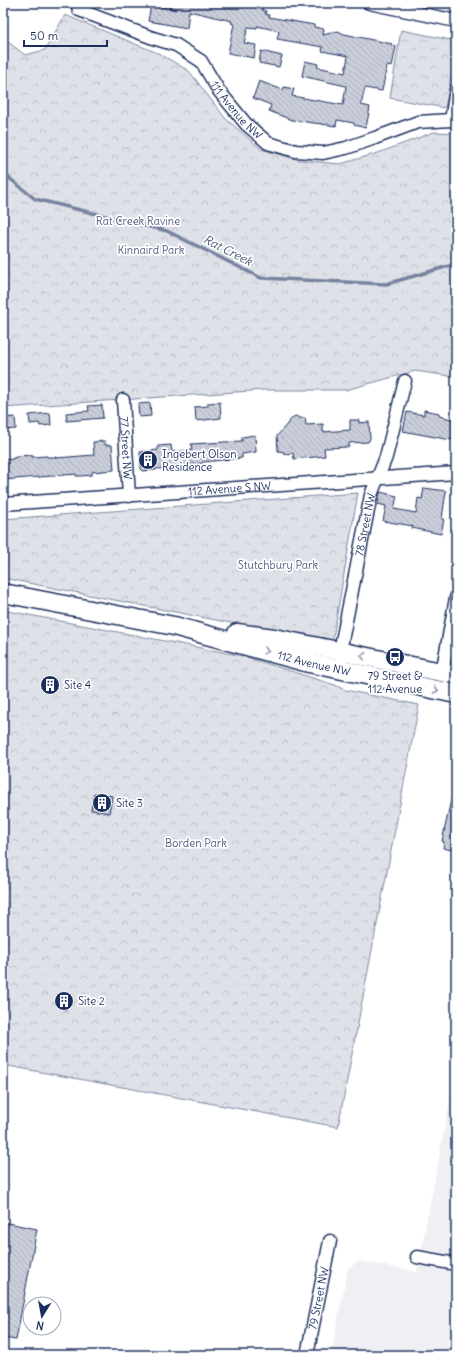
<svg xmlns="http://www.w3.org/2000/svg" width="459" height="1358" font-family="Delius,sans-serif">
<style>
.built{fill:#eff0f4}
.forest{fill:url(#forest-firs);stroke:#7c88a2}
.park{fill:url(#park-crowns);stroke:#7c88a2}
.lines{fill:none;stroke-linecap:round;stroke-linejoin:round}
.stream{stroke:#77839f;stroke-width:3.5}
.building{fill:url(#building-back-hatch);stroke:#1b2f5e}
.street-casing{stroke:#1b2f5e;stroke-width:15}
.secondary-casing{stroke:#1b2f5e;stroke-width:21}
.street{stroke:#fff;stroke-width:12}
.secondary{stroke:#fff;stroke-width:18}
.oneway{stroke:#8d97ae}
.labels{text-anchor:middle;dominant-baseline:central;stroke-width:3.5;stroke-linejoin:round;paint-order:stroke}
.street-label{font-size:11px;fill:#1b2f5e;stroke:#fff}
.park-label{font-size:11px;fill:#4c5c80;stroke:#fff}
.poi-label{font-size:11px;fill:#1b2f5e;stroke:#fff;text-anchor:start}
.water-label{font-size:12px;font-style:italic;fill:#49597e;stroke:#fff}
</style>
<defs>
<pattern id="forest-firs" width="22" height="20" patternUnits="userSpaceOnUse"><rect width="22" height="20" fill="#dee1e7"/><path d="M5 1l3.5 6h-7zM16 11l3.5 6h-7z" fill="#bec1c9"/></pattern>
<pattern id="park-crowns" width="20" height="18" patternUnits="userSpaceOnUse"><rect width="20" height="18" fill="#dee1e7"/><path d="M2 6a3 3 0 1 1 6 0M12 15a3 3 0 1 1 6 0" fill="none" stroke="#bec1c9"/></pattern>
<pattern id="building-back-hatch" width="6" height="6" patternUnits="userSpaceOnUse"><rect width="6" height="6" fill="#caceda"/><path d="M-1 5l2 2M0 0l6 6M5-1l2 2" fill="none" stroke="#adb1be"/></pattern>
</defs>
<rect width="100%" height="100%" fill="#fff"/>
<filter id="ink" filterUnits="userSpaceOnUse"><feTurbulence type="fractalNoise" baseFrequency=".025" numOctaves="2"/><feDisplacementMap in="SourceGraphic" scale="8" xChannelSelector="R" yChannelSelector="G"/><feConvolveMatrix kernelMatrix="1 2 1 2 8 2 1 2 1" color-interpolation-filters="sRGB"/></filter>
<g filter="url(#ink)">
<path class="built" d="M456,1068V1355H331L348,1268L360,1261L417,1272Z"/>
<path class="forest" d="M405,3H456V14Z"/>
<path class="park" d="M65,15L160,54L189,71L226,119L261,149L299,160L340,164L378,153L434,132L456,133V377L415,371L346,390H265L3,408V38L25,55L45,50Z
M401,30L456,41V53L445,108L390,98Z
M358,493L332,643L3,578V519Z
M3,610L243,656L335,685L345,690L419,705L338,1127L3,1065Z"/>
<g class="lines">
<path class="stream" d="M3,173L35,199L167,231L261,278L386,284L456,264"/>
</g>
<path class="building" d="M169,3H252L263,6L262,10L266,11L265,14L269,15V17L314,25V27L324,29L323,35L338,31L344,34L392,44L391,45L396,46L392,67L387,66L382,91L365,88L361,105L370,107L366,128L354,125V123L337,120L336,126L292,120L269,111L271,105L253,98L259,81L283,90L284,87L294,89L292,96L343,105L346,86L302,76L305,61L318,64L317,67L345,73L348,56L322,51L323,47L277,39L279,31L257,26V28L248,27L244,43L256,45L254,58L228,53L234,24L231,23L232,21L189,11L187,28L148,21L151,5L176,10V9L169,7Z
M261,51L282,56L279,67L259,63Z
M220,402L221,418L196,421L195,407L208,406V403Z
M150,403L151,416L139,417L138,404Z
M102,405L103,418L67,421L66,413L89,411L88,406Z
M424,410L439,413V416L456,420V439L452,438L451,440L403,431L407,412L424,415Z
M50,413L51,425L40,426L39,423L30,424L29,415Z
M296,416L299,418H305L306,425L323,424V432L350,430V420H359V423L369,422L370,439L368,442L349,443V447L324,448L325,456L294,459L293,453L284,454V452L278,451L277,436L293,417Z
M15,417L16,429L3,430V418Z
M255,435L256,452L242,454V458L203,462V463L186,465V467L156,469V470L142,471L141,468L140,452L158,450V446L171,445L172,452L192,450L191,444L242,441V437Z
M105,441V445H112L114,470L92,472V475L80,476H76V474L3,480V460L13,459V458L17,457V456L32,455V457L47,456V457H56V458L94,455L93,442Z
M424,488L446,491L442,519H444L441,534L412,528L413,526L383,521L386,506L378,504L380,492L397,496L394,509L416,513L418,498L422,499Z
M46,680L56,682L54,690L44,688Z
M94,793L112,796L109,813L91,810Z
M452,795H456V851L443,848L444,842L442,841Z
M62,992L73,999L65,1010L55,1003Z
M3,1222L37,1229L16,1340L3,1338Z"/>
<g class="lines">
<g class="street-casing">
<g id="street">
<path id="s1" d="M77,3L79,10L153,38L176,45L201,61L219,91L246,124L268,143L296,151L323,153L346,148L375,138L418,122L451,120L456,121"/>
<path d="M369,3L456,21"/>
<path d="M451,120L456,90"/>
<path id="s2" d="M123,400L129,496"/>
<path id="s3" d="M3,504L456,473"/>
<path id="s4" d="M341,658L340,651L371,495L386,457L405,381"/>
<path d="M442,673L456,598"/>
<path d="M417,1257L456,1264"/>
<path id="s5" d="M307,1355L330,1241"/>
</g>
</g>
<g class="secondary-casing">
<g id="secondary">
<path id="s6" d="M3,593L174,626L309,663L456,694"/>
<path d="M237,633L274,638L456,675"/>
</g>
</g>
<use href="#street" class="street"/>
<use href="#secondary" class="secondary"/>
</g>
<defs><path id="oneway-chevron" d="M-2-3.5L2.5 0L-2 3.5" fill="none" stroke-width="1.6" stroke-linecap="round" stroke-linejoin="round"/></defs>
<g class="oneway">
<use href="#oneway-chevron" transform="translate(266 651) rotate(15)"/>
<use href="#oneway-chevron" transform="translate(363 656) rotate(-169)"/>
<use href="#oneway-chevron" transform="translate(436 690) rotate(11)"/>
</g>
</g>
<defs>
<g id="building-disc" transform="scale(1)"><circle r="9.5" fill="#1b2f5e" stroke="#fff"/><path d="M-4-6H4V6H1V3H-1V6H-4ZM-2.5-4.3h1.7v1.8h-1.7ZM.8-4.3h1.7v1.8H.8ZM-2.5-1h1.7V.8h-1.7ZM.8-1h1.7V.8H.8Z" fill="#fff"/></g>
<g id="bus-disc" transform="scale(1)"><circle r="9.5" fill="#1b2f5e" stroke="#fff"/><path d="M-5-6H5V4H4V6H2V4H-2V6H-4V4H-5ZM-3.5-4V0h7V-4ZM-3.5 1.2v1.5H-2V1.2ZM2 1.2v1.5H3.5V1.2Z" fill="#fff"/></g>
</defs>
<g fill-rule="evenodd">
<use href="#building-disc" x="148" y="460"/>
<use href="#bus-disc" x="395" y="657"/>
<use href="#building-disc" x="50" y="685"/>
<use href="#building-disc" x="102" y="803"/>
<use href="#building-disc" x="64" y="1001"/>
</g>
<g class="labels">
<g class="street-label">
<text stroke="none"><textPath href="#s1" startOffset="201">111 Avenue NW</textPath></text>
<text stroke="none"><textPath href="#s2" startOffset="48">77 Street NW</textPath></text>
<text stroke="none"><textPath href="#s3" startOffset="227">112 Avenue S NW</textPath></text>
<text stroke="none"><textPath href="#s4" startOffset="136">78 Street NW</textPath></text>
<text stroke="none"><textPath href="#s6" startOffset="319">112 Avenue NW</textPath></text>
<text stroke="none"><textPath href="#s5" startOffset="58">79 Street NW</textPath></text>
</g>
<g class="park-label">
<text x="138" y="221">Rat Creek Ravine</text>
<text x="151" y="250">Kinnaird Park</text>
<text x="278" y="565">Stutchbury Park</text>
<text x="196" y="843">Borden Park</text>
</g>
<g class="poi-label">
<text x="162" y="454">Ingebert Olson<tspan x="162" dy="13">Residence</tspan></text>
<text x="395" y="676" text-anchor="middle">79 Street &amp;<tspan x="395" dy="13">112 Avenue</tspan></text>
<text x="64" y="685">Site 4</text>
<text x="116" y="803">Site 3</text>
<text x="78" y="1001">Site 2</text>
</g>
<g class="water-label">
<text transform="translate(228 250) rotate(27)">Rat Creek</text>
</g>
</g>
<rect width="459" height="1358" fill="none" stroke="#fff" stroke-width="16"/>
<rect x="8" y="8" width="443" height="1342" fill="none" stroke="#1b2f5e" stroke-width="1.5" filter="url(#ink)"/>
<g transform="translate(42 1316) rotate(191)"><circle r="19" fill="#ffffff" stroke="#a4acbf"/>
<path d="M0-3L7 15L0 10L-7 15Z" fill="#1b2f5e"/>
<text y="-6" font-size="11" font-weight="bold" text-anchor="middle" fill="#1b2f5e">N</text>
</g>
<path d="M24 40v6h83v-6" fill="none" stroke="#1b2f5e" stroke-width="2"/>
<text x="30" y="40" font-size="12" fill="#1b2f5e" stroke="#ffffff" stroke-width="3" paint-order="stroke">50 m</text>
</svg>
